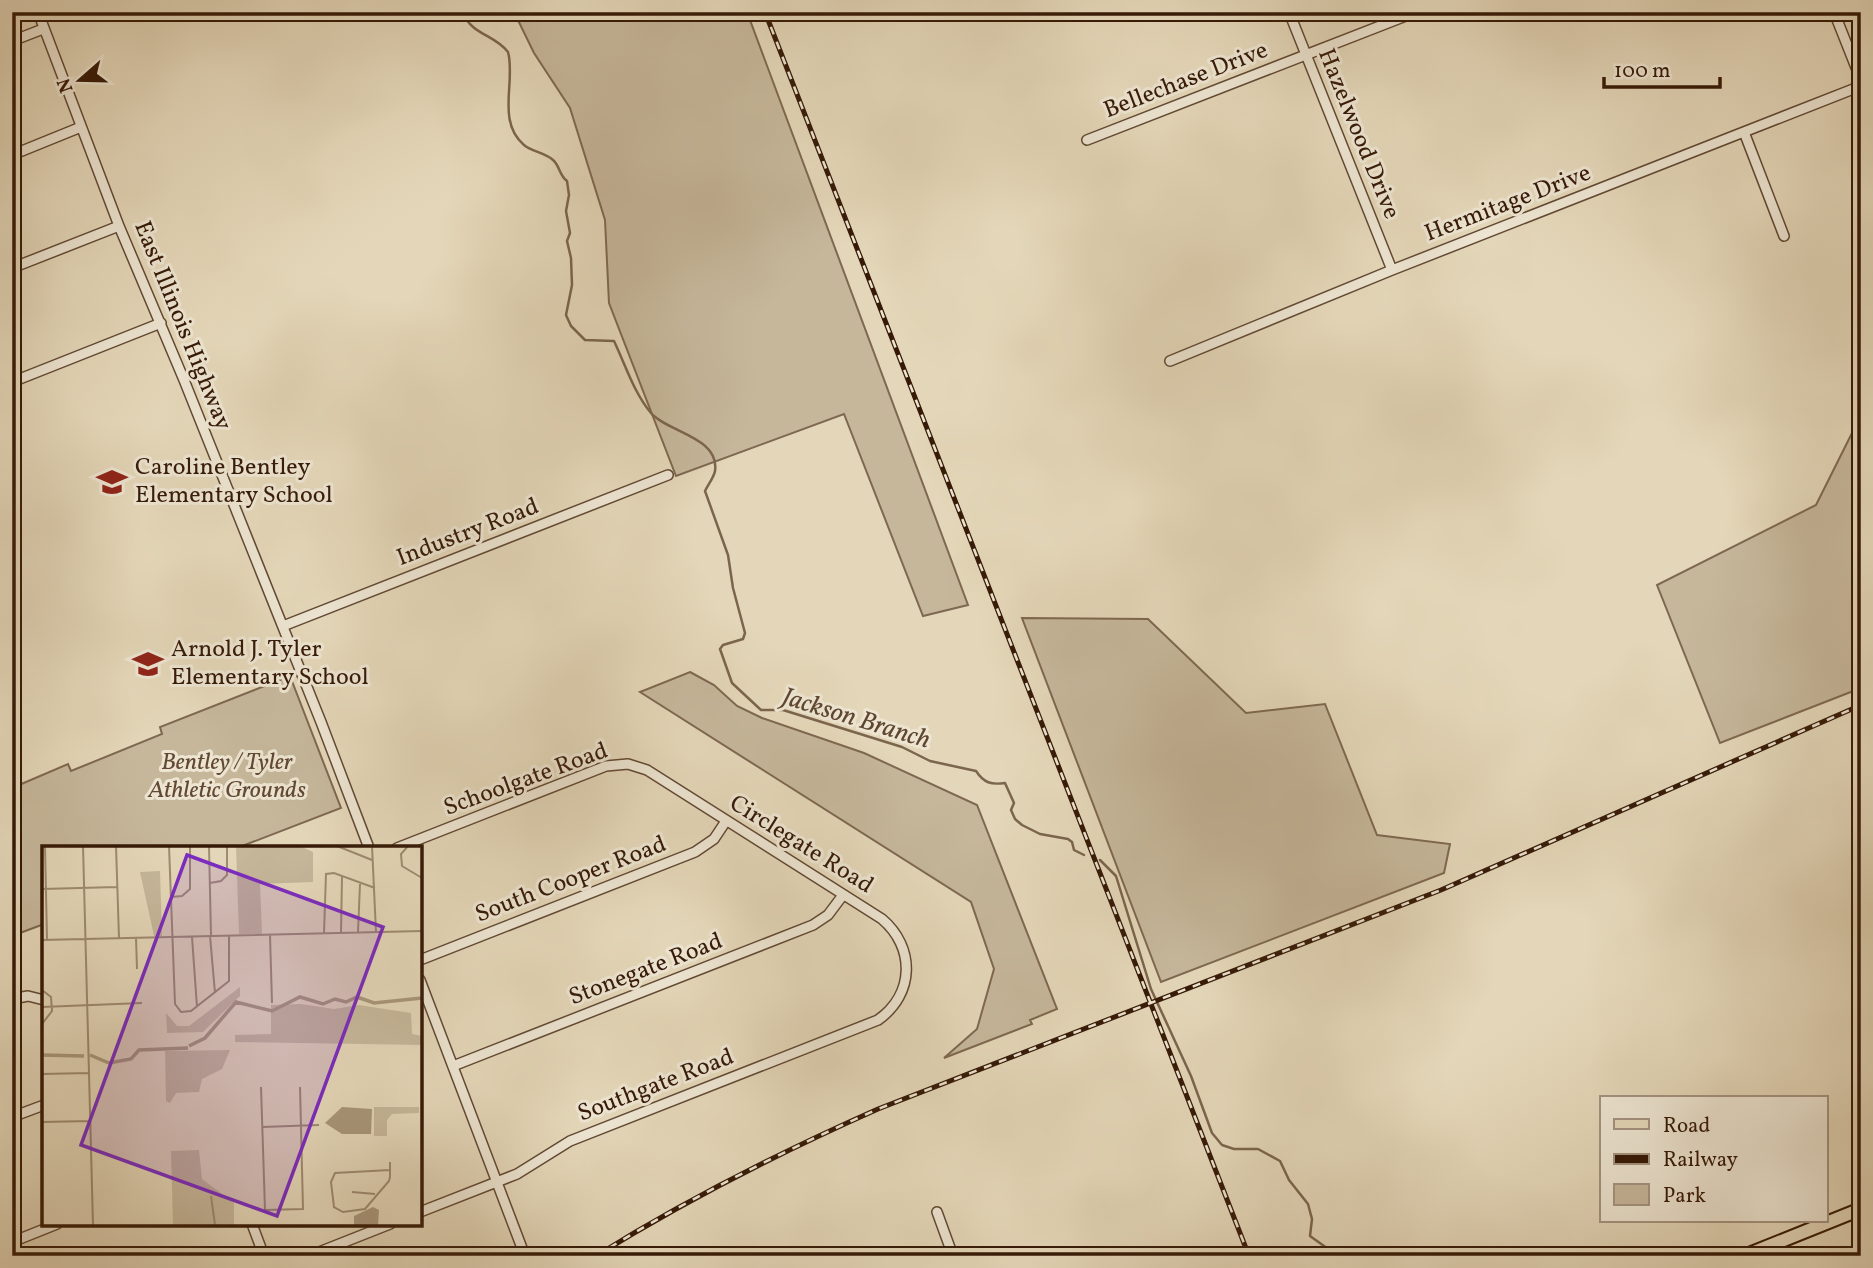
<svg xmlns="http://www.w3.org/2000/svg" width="1873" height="1268" font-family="Vollkorn,serif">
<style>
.green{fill:#c6b79b;stroke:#7e6851;stroke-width:2}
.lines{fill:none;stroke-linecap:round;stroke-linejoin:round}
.stream{stroke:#7b654d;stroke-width:2.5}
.minor-casing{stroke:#624934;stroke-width:12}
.major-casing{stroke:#361a07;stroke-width:16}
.minor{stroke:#ede5d2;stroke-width:9}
.major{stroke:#e4d7b9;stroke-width:12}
.rail-casing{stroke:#361a07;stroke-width:5}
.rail{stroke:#ede5d2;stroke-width:2.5;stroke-dasharray:8;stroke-linecap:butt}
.labels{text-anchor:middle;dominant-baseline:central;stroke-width:6;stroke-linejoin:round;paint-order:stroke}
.street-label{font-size:24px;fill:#361a07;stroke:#ede5d2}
.poi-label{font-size:24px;fill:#361a07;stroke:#ede5d2;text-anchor:start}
.park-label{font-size:24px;font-style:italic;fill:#614933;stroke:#ede5d2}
.water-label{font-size:26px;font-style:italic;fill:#5e4630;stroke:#ede5d2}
.inset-river{fill:none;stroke:#a9977c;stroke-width:3.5}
.inset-road{fill:none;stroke:#9e8b72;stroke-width:2}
.view{fill:#7b2cbf;fill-opacity:0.15;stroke:#7b2cbf;stroke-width:3.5}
.inset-edge{fill:none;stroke:#361a07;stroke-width:3.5}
</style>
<rect width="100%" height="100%" fill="#e4d7b9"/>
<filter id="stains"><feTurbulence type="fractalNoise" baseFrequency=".00286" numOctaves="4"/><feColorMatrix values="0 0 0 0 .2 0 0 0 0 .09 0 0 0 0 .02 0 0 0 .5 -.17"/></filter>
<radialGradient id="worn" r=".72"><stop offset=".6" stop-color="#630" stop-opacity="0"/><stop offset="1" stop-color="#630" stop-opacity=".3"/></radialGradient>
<path class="green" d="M514,12H747L968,605L923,616L844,414L676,476L609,303L605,220L570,108L534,53Z
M1861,415V688L1720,743L1657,585L1816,505Z
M1022,618L1148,619L1246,713L1325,704L1377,835L1450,844L1444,873L1161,982Z
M690,672L714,685L737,706L762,718L864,753L977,805L1057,1009L1030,1020L1032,1024L944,1058L977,1029L994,969L971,902L640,692Z
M290,676L341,808L237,848H44V924L12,936V788L68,764L71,771L162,734L160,727Z"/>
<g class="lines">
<path class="stream" d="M462,12C473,36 494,34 508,52C516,81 496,121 524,145C532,152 544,152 553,160C560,166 559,175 567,181L569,195L566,211L570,233L567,241L571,258L572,285L566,315L571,326L585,340L614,341C625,364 634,393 651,413C667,432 720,437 715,471C714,477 708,485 705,491L728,555L733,588L745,633L743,639L723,645L720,649L732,683L761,710H783L902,747L930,761L976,771C984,783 991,785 1005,783L1014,803L1011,810L1015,819L1022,825L1040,834L1068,839L1072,842L1074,850L1084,855
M1100,860L1116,876L1151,989L1191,1076L1212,1133L1222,1145L1234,1149H1258L1280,1161L1289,1180L1308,1204L1312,1219L1310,1236L1338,1256"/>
<g class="minor-casing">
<path id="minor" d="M38,12L119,226L184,380L321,722L369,848
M1289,12L1392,270
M1834,12L1861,80
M12,41L43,29
M1744,132L1784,236
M1087,140L1416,12
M12,155L81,127
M12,268L119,226
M1170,361L1392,270L1861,86
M12,382L161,323
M283,626L668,475
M397,848L606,766L628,764L647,770L882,919C915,947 915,994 878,1020L570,1141L517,1174L420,1212
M420,960L695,852L714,839L726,821
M420,980L525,1256
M12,999L28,996L44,1000
M453,1066L813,925L828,915L843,895
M12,1117L44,1105
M937,1212L953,1256
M252,1224L264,1256
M12,1242L57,1224
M309,1256L390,1224"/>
</g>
<g class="major-casing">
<path id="major" d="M1744,1256L1861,1209"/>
</g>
<use href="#minor" class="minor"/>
<use href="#major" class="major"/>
<g class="rail-casing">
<path id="rail" d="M765,12L1249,1256
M596,1256C686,1200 781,1152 878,1109L1441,890L1861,705"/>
</g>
<use href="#rail" class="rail"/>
</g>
<defs>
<g id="school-bare" transform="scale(2.415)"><path d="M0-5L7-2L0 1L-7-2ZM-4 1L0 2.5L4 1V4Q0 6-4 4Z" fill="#8f2418" stroke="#ede5d2" stroke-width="2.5" paint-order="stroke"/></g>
</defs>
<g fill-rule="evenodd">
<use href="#school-bare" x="112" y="482"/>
<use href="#school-bare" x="148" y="664"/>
</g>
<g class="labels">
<g class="street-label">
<text transform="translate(1186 81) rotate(-21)">Bellechase Drive</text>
<text transform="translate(1358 134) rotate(68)">Hazelwood Drive</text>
<text transform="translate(1508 204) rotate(-21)">Hermitage Drive</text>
<text transform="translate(182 326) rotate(68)">East Illinois Highway</text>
<text transform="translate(468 533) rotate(-21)">Industry Road</text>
<text transform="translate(526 780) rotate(-20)">Schoolgate Road</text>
<text transform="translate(801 845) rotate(32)">Circlegate Road</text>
<text transform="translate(571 880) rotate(-21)">South Cooper Road</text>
<text transform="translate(646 970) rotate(-21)">Stonegate Road</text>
<text transform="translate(656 1086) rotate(-21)">Southgate Road</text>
</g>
<g class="poi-label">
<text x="135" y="468">Caroline Bentley<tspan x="135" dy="28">Elementary School</tspan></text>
<text x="171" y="650">Arnold J. Tyler<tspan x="171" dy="28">Elementary School</tspan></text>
</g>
<g class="park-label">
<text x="227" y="763">Bentley / Tyler<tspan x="227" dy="28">Athletic Grounds</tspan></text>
</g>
<g class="water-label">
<text transform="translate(856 719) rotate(17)">Jackson Branch</text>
</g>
</g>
<g transform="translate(42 846)">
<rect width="380" height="380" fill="#e4d7b9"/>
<path d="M194,0H258L271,6V36L218,38L220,88H197ZM118,25L120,90H112L98,26ZM198,141V150L161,186L125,187L124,167L135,180H147ZM259,158L292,163L317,159L369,167L370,188L380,190V199L193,196V189L229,188V159ZM188,204L180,223L160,233L157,246L134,247L128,257L124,255L123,205ZM332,261H377V267L350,268L345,274V290H332ZM157,304L160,333L192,357V379H131L129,305Z" fill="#c6b79b"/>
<path d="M300,261L330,263L329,288H300L283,277ZM331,361L337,364L336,379H312V370Z" fill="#a9977c"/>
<path class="inset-river" d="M147,200L163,192L194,156L230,165L258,151L281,158L293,153L304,156L315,151L332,157L380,152M0,209L42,210M48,209L67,217L89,213L97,204L146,202"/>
<path class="inset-road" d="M3,0L5,94M41,0L51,379M74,0L77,92M127,0L133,158L139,166L149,165L187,135V90M167,0L169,90M295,0L330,14M330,0L334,86M366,0L359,8L360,20L380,32M168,37L179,35L185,29V0M0,43L75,41M129,51L140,50L148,43V0M316,86L318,38M282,87L284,28L292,27L333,42M299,87L300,30M228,89L230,157M168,90L173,147M150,91L155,161M94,92L95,123M0,94L380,85M0,144L9,151L10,165L0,178M0,161L100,157M0,228L47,227M219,241L223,364L261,363L258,241M0,276L48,275M220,281L277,279M348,316V331L347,335L323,363L301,366L292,361L289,336L293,327L348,324M310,346L333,348M169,350L173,379"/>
<path class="view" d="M145,9L341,81L235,370L39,299Z"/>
<rect width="380" height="380" class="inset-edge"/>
</g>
<rect width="1873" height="1268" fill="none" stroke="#e4d7b9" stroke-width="42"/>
<rect x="14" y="14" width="1845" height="1240" fill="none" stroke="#361a07" stroke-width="3.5"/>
<rect x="21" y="21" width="1831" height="1226" fill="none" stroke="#361a07" stroke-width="2"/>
<rect x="1600" y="1096" width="228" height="126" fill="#ede5d2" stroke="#a49481" stroke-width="2"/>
<rect x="1614" y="1119" width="35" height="10" fill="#e4d7b9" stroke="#a49481" stroke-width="2"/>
<text x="1663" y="1132" font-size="21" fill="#361a07">Road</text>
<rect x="1614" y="1154" width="35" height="10" fill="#361a07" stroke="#a49481" stroke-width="2"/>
<text x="1663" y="1166" font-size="21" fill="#361a07">Railway</text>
<rect x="1614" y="1184" width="35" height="21" fill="#c6b79b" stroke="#a49481" stroke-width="2"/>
<text x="1663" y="1202" font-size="21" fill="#361a07">Park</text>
<g transform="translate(80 80) rotate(250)" stroke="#ede5d2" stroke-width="5" paint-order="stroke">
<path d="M0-5L12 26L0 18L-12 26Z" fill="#361a07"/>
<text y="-10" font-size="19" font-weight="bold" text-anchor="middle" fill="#361a07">N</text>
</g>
<path d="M1604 77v10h116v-10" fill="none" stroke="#361a07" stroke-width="3.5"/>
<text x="1614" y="77" font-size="21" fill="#361a07" stroke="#ede5d2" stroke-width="5" paint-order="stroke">100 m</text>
<rect width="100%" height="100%" filter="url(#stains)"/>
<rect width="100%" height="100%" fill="url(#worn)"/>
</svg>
